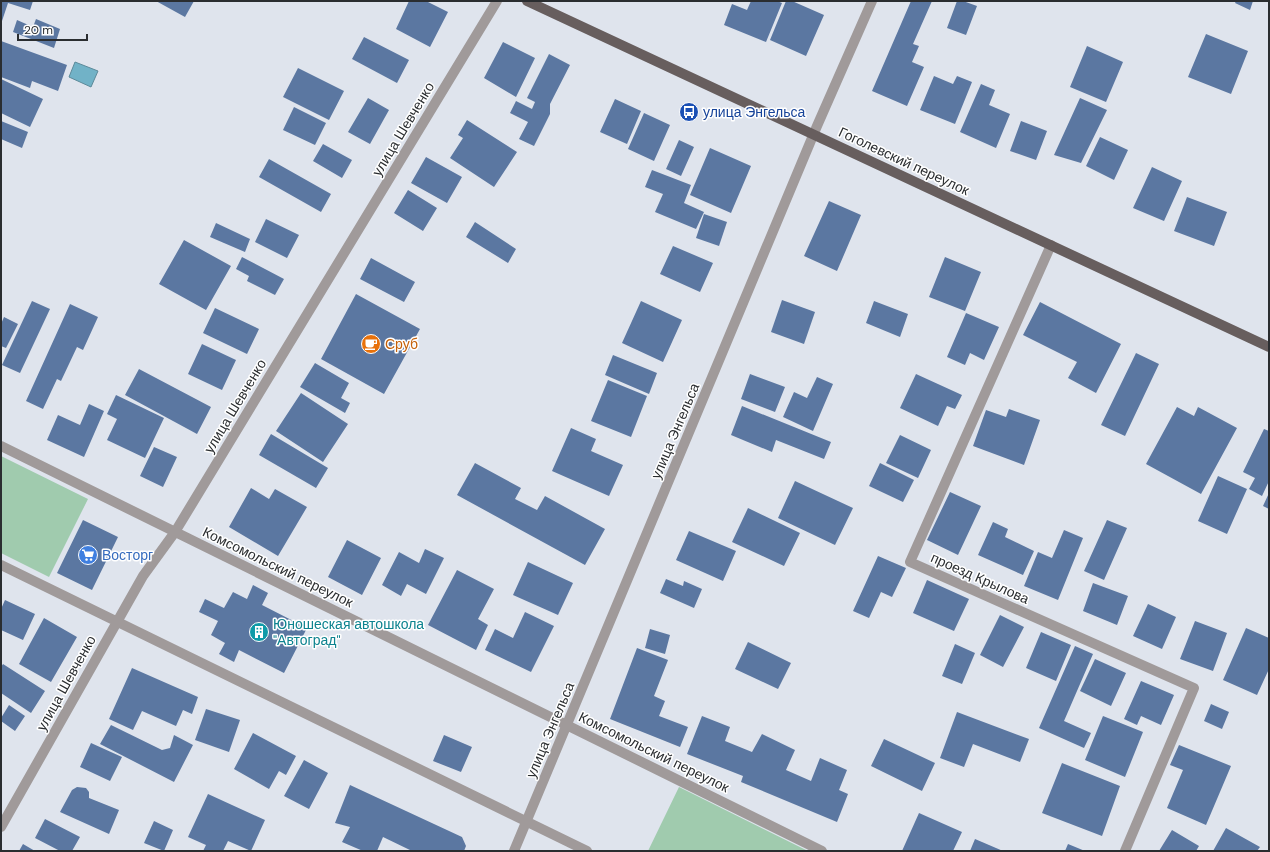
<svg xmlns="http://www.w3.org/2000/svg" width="1270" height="852" font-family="'DM Sans',sans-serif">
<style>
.green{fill:#a0cbae}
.water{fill:#71b2c7;stroke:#5c8a9a}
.building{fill:#5b77a1}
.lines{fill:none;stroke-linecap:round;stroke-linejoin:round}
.minor{stroke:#a09a9a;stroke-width:10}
.major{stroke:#675e5e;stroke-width:10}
.labels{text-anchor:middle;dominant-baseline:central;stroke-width:3;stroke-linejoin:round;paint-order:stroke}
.transit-label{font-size:14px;fill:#164399;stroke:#fff;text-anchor:start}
.street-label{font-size:14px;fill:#2a2d30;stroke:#fff}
.food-label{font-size:14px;fill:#c56008;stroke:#fff;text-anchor:start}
.shop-label{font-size:14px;fill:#366cbe;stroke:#fff;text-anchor:start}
.culture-label{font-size:14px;fill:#0d838f;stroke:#fff;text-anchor:start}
</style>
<rect width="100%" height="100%" fill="#dfe4ed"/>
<path class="green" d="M1,456L88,499L49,577L1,553Z
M679,787L808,851H648Z"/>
<path class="water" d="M75,62L98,71L91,87L69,77Z"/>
<path class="building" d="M1,1H33L30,10L8,3L1,24Z
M156,1H194L185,17Z
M409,1H426L448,12L430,47L396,29Z
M751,1H777L782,3L766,42L724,25L732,4L747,10Z
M786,1H792L824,15L806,56L770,40Z
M911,1H932L913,44L919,46L912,62L924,67L907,106L872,91Z
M957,1H963L977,6L966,35L947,28Z
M1236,1H1253L1250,10L1235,3Z
M36,19L60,29L54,48L13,32L17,20L33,27Z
M1206,34L1248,51L1231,94L1188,77Z
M364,37L409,60L397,83L352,59Z
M1,41L67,65L58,91L32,81L30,88L1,77Z
M503,42L535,58L516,97L484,78Z
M1087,46L1123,62L1106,102L1070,87Z
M549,54L570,65L550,104V114L534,146L519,139L528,122L510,113L516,101L532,109L535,102L527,98Z
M298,68L344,91L329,120L283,97Z
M934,76L953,84L957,76L972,82L955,124L920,110Z
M1,79L43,99L30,127L1,113Z
M981,84L995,90L989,105L1010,114L996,148L960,132Z
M368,98L389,110L370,144L348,132Z
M1080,98L1107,110L1081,163L1054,155Z
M615,99L641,111L627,144L600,132Z
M294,107L326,123L315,145L283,130Z
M644,113L670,125L654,161L628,149Z
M467,120L517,152L494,187L450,158L463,138L458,135Z
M1,121L28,132L22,148L1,139Z
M1021,121L1047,131L1036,160L1010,151Z
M1100,137L1128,150L1114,180L1086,166Z
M679,140L694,147L681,176L666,169Z
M323,144L352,160L342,178L313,161Z
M710,148L751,166L731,213L690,195Z
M426,157L462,177L447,203L411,183Z
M269,159L331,194L321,212L259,177Z
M1152,167L1182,181L1164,221L1133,208Z
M652,170L691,185L684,203L704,212L696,229L655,212L663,194L645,187Z
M408,190L437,208L423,231L394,213Z
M1187,197L1227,212L1214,246L1174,231Z
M829,201L861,215L837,271L804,256Z
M704,214L727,222L719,246L696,238Z
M266,219L299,235L287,258L255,242Z
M475,222L516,249L508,263L466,237Z
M216,223L250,239L245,252L210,237Z
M184,240L231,266L206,310L159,284Z
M673,246L713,263L700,292L660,274Z
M242,257L284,279L275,295L247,281L249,276L236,269Z
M945,257L981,272L965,311L929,297Z
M371,258L415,282L404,302L360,279Z
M356,294L420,329L384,394L321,359Z
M782,300L815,312L804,344L771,332Z
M32,301L50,309L20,373L2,365Z
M641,301L682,320L663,362L622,343Z
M874,301L908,314L900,337L866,323Z
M1040,302L1121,344L1096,393L1068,378L1077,362L1023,335Z
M70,304L98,317L83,350L77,347L61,381L57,379L43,409L26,401Z
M215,308L259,329L247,354L203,333Z
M966,313L999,327L984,360L970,353L965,365L947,357Z
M4,317L18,324L6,348L1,346V324Z
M202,344L236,360L222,390L188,374Z
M1136,353L1159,364L1125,436L1101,425Z
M613,355L657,373L649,394L605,375Z
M315,363L349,383L341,398L350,403L345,413L300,387Z
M139,369L211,407L197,434L125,395Z
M750,374L785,387L775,412L741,399Z
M916,374L962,395L955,409L947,406L938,426L900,408Z
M817,377L833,384L813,431L783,417L794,392L807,398Z
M608,380L647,396L631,437L591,421Z
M301,393L348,424L323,462L276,431Z
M116,395L164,418L145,458L107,440L117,419L107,414Z
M89,404L104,411L84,457L47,440L58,415L80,425Z
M742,406L831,442L824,459L776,440L772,452L731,435Z
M1177,407L1194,416L1198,407L1237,428L1201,494L1146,464Z
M1009,409L1040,420L1024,465L973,446L986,410L1006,417Z
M571,428L596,439L591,451L623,465L609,496L552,471Z
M1264,429L1269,431V481L1262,496L1249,489L1255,478L1243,472Z
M271,434L328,468L316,488L259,455Z
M900,435L931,450L918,478L886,463Z
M154,447L177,457L163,487L140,476Z
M475,463L521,488L515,499L537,510L545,496L605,529L585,565L457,495Z
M880,463L914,480L903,502L869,486Z
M1218,476L1247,489L1227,534L1198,521Z
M795,481L853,508L835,545L778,518Z
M251,488L269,499L275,489L307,507L278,556L229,527Z
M950,492L981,506L958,555L927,540Z
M1269,493V509L1263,506Z
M748,508L800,533L784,566L732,542Z
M83,520L118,537L92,590L57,573Z
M1107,520L1127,528L1104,580L1084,571Z
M993,522L1008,529L1005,537L1034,551L1023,575L978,555Z
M1064,530L1083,538L1058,600L1024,586L1038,552L1052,558Z
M689,531L736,551L723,581L676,560Z
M347,540L381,558L362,595L328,577Z
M425,549L444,558L426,594L407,584L401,596L382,585L399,552L419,563Z
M878,556L906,568L892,597L881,592L869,618L853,611Z
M528,562L573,583L558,615L513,595Z
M457,570L494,589L478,619L488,625L476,650L428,625Z
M666,579L683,586L684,581L702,589L694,608L660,593Z
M927,580L969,599L954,631L913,613Z
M1093,583L1128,596L1117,625L1083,611Z
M253,585L268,593L262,605L307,628L284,673L239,650L234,662L219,654L225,643L211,635L218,621L199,612L205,599L224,608L233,592L247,599Z
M5,600L35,614L23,640L1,630V609Z
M1148,604L1176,617L1162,649L1133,636Z
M525,612L554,626L531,672L485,650L495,629L513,638Z
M1000,615L1024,627L1003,667L980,655Z
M44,618L77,637L51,682L19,664Z
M1195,621L1227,633L1213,671L1180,659Z
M1246,628L1269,638V669L1257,695L1223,680Z
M650,629L670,635L665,654L645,648Z
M1041,632L1071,645L1056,681L1026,668Z
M748,642L791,663L778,689L735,669Z
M955,644L975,653L962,684L942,676Z
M1075,646L1093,654L1064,721L1091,733L1084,748L1039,728Z
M637,648L668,660L654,696L665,701L659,716L688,727L680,747L610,719Z
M1095,659L1126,673L1111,706L1080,691Z
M3,664L45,691L31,713L1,693V667Z
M132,668L198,697L192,714L183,710L176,726L142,711L133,730L109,719Z
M1141,681L1174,695L1161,725L1141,716L1137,725L1124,719Z
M1211,704L1229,712L1222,729L1204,721Z
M9,705L25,716L15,731L1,721V718Z
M206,709L240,720L229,752L195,740Z
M957,712L1029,739L1020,762L973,744L964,767L940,758Z
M702,716L730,727L725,741L752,752L762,734L795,750L786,770L811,781L820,758L847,770L839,790L848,794L837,822L741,782L743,776L687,754Z
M1103,716L1143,732L1125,777L1085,760Z
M111,725L162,750L170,748L174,735L193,745L174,782L100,744Z
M253,733L296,756L286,775L279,771L269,789L234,769Z
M444,735L472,747L461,772L433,761Z
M884,739L935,763L922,791L871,766Z
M91,743L122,757L110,781L80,767Z
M1179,745L1231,766L1206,825L1167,808L1183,770L1170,765Z
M304,760L328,773L309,809L284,796Z
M1062,763L1120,786L1102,836L1042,813Z
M350,785L462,837L466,846L464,851H412L383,837L377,851H363L342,842L350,827L335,823Z
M77,787L86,788L89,792V798L119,810L109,834L60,812L72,790Z
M208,794L265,820L251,851L228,841L223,851H203L206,845L188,837Z
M919,813L962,832L953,851H902Z
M45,819L80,837L72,851H60L35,838Z
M154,821L173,830L164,851L144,843Z
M1226,828L1260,847L1257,851H1213Z
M1172,830L1199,846L1196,851H1159Z
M975,839L1003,851H970Z
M23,844L35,851H19Z
M1068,844L1085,851H1065Z"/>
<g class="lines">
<path class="minor" d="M1051,245L910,562L1194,688L1125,851
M1,446L822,851
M1,565L587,851
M1,827L143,576L175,532L497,1
M514,851L817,126L872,1"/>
<path class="major" d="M527,1L1269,347"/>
</g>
<defs>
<g id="bus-disc" transform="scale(1)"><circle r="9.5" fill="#1a4fb4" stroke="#fff"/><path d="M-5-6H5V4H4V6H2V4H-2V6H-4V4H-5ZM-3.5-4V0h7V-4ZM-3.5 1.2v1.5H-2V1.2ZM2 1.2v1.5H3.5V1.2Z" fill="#fff"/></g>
<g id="cafe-disc" transform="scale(1)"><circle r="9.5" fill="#e8710a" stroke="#fff"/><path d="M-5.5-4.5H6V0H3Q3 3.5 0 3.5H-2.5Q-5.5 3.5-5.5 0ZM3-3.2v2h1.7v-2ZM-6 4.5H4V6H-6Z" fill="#fff"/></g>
<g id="supermarket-disc" transform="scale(1)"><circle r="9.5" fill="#3f7fe0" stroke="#fff"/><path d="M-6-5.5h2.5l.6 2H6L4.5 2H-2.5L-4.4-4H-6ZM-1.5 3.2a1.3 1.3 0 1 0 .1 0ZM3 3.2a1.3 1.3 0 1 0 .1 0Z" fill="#fff"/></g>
<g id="building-disc" transform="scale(1)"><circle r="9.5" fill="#0f9aa8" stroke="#fff"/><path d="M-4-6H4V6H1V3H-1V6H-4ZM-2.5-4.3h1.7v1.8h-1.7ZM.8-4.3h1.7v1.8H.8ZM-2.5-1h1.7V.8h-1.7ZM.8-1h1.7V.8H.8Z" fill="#fff"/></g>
</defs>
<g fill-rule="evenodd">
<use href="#bus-disc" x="689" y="112"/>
<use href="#cafe-disc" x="371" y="344"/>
<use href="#supermarket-disc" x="88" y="555"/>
<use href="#building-disc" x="259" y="632"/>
</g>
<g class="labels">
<g class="transit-label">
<text x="703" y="112">улица Энгельса</text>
</g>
<g class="street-label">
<text transform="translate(403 129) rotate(-59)">улица Шевченко</text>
<text transform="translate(904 161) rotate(25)">Гоголевский переулок</text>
<text transform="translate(235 406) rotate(-59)">улица Шевченко</text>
<text transform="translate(675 431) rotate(-67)">улица Энгельса</text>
<text transform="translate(278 567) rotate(26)">Комсомольский переулок</text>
<text transform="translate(980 578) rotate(24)">проезд Крылова</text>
<text transform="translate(66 683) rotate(-61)">улица Шевченко</text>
<text transform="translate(550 730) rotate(-67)">улица Энгельса</text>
<text transform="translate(654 752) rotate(26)">Комсомольский переулок</text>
</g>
<g class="food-label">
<text x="385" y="344">Сруб</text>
</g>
<g class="shop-label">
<text x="102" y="555">Восторг</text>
</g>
<g class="culture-label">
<text x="273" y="624">Юношеская автошкола<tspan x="273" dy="16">"Автоград"</tspan></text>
</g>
</g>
<rect width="1270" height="852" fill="none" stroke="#2a2d30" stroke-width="4"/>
<path d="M18 34v6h69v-6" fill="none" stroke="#2a2d30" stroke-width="2"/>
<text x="24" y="34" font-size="12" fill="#2a2d30" stroke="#ffffff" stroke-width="3" paint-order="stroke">20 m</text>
</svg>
